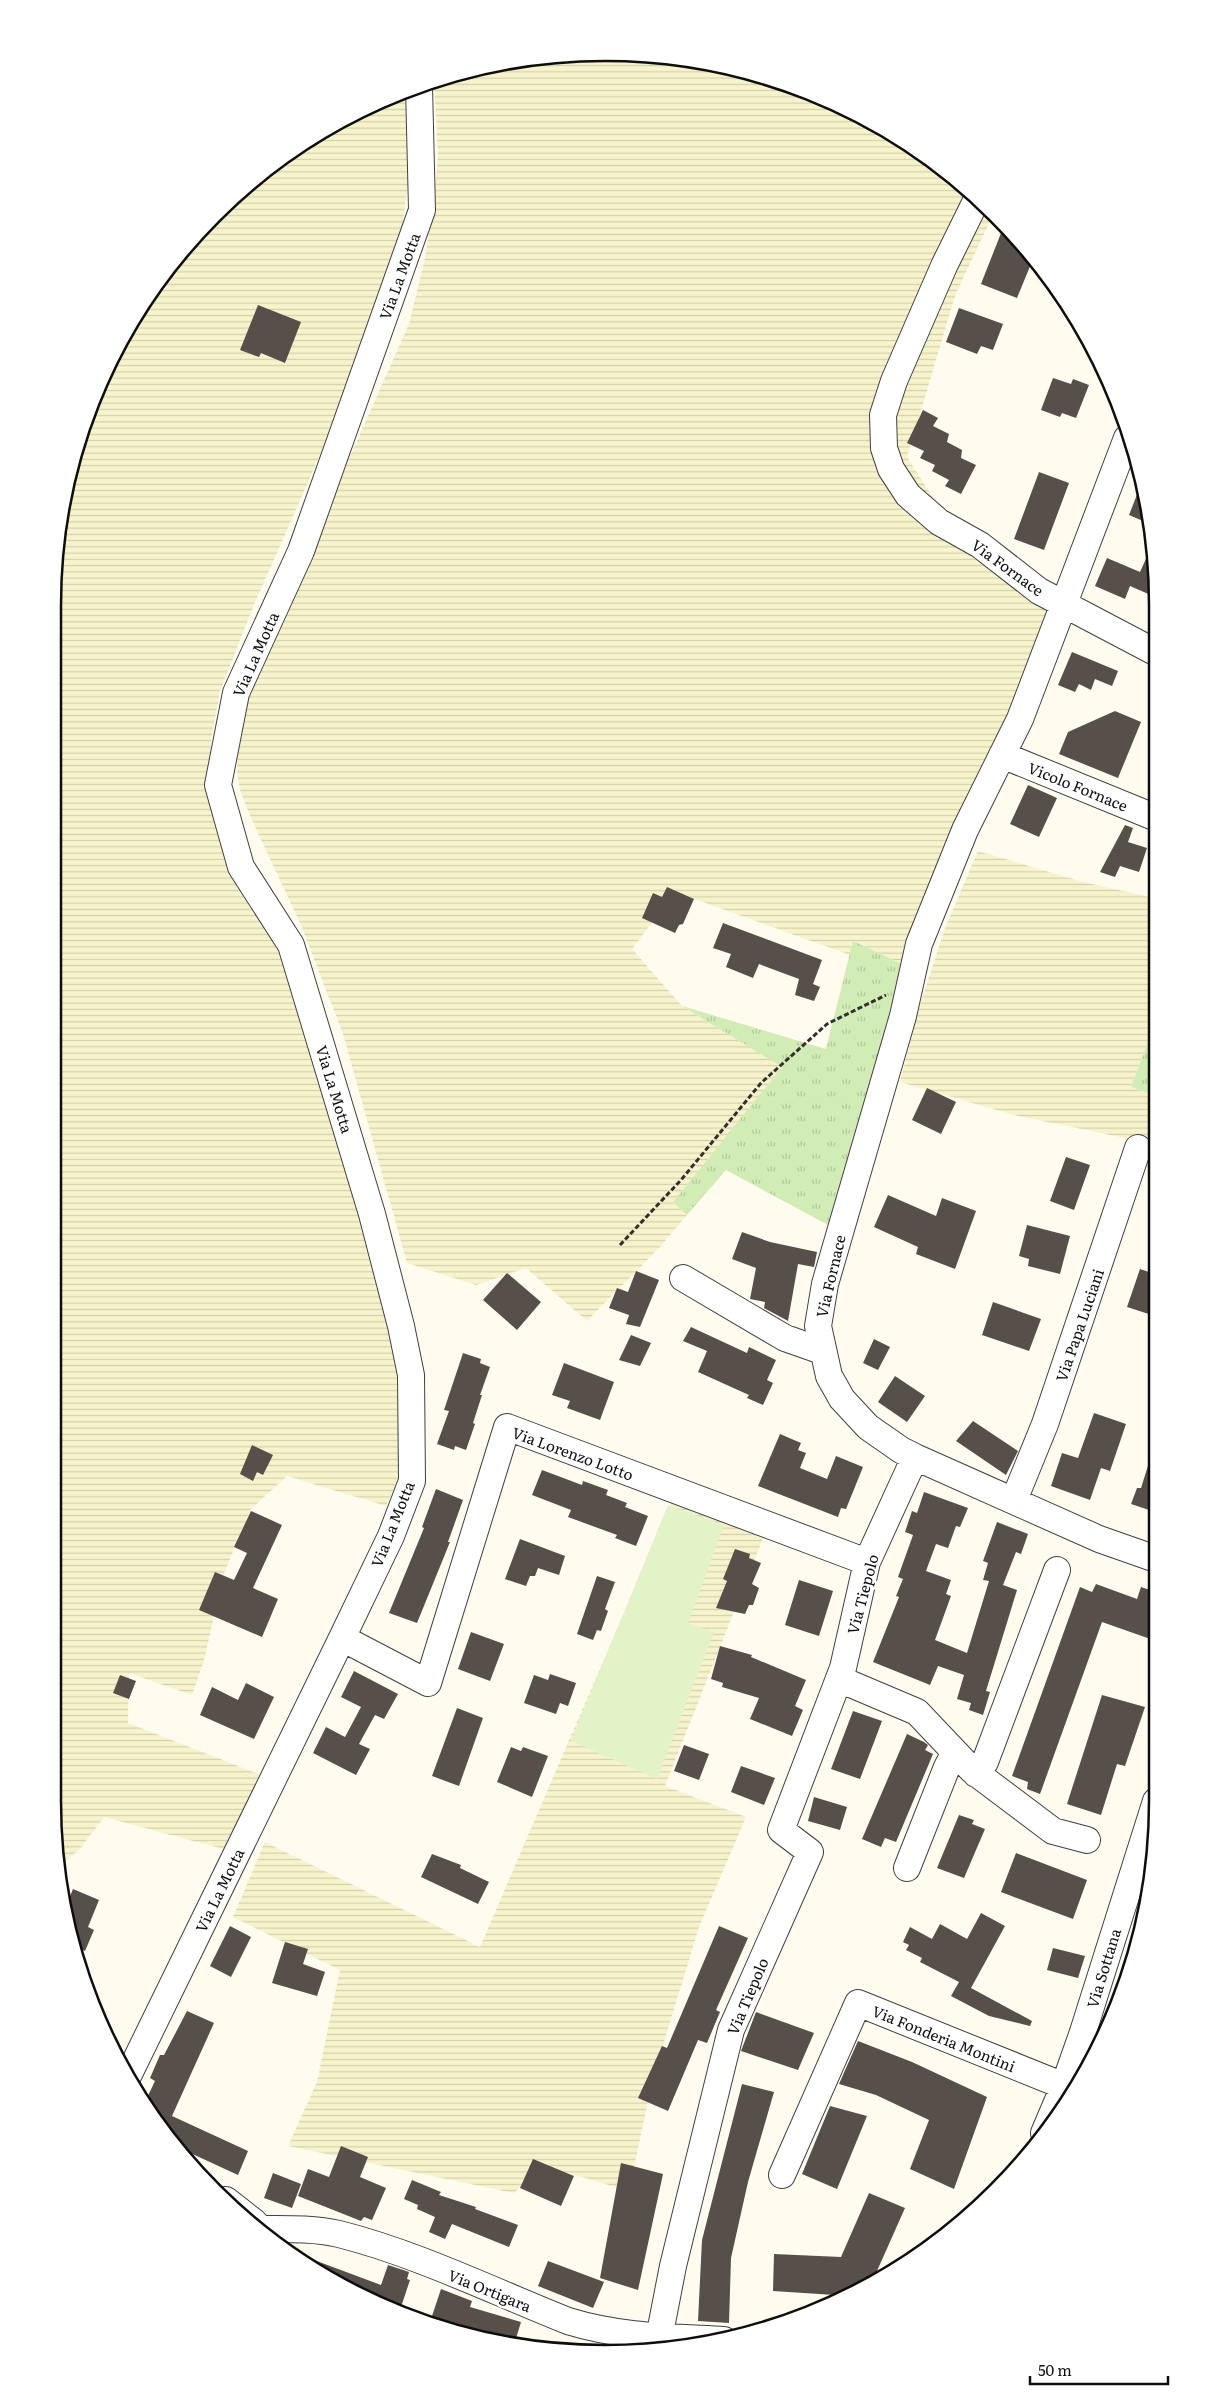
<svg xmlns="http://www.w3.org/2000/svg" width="1210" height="2406" font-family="Literata,serif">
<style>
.farmland{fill:url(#farmland-rules)}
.grass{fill:url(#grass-tufts)}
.pitch{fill:#e3f3c8}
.building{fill:#574f49}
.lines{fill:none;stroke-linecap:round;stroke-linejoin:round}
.minor-casing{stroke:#414141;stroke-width:28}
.path{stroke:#303030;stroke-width:3;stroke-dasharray:5 2.5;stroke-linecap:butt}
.minor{stroke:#fff;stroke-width:26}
.labels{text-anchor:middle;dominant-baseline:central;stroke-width:5;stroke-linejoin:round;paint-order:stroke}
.street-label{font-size:15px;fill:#0e0e0e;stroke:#fff}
.rim{fill:none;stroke:#0e0e0e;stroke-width:2.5}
</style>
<defs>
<pattern id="farmland-rules" width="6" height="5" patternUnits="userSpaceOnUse" patternTransform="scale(1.25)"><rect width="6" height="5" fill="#f7f4cc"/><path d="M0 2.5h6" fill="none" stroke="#d3d0ae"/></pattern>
<pattern id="grass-tufts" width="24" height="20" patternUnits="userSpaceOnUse" patternTransform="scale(1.25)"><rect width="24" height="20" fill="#d1ecb5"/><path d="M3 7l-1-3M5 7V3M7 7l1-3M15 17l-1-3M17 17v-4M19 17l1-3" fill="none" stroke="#b2c99a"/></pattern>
</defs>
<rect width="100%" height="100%" fill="#fffcef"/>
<path class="farmland" d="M641,54L748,71L849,109L942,167L992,217L956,293L907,457L972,558L1060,590L904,965L853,941L850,955L675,892L632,949L682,1006L783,1067L673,1202L687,1215L660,1247L587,1321L526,1268L476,1285L407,1263L343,1034L301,925L250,816L240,790L237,771L238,745L246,699L278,618L409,324L425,258L435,190L438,157L434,80L533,57Z
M408,91V186L398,253L335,421L253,607L220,691L211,741L209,773L317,1043L405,1397V1438L398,1479L386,1506L287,1476L251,1509L224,1573L204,1660L192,1695L129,1673L128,1723L264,1776L231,1851L104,1817L79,1850L59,1865L53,1801L54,569L71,462L109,361L167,269L241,190L329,127Z
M978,851L1083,882L1154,898V1026L1131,1087L1154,1095V1144L1014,1115L900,1082L920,1005L945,928Z
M677,1490L769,1523L665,1786L746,1817L699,1927L653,2078L629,2191L541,2165L514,2193L288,2146L317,2082L340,1970L233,1917L265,1842L480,1947Z"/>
<path class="grass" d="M853,941L904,965L828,1225L726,1170L687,1215L673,1202L782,1067L682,1006L826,1049Z
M1154,1026V1095L1131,1087Z"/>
<path class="pitch" d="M668,1505L724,1525L688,1623L714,1632L657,1779L571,1741Z"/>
<path class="building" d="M1003,228L1033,259L1017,298L981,284Z
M258,305L301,322L285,363L261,353L259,357L240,350Z
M959,308L1003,324L993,350L981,346L977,354L946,342Z
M1053,378L1071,384L1073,379L1089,385L1076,418L1062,413L1060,417L1041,410Z
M923,410L938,418L933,426L949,434L947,442L962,450L961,458L976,465L961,494L945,486L949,480L932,471L935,465L920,458L924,451L907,443Z
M1039,472L1069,483L1044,550L1014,539Z
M1140,487L1147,512L1150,524L1129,515Z
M1153,543V596L1130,586L1125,599L1095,586L1107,558L1140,572Z
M1072,652L1118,671L1112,686L1095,679L1091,690L1079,684L1075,692L1058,685Z
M1115,711L1141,722L1118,778L1059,754L1068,732Z
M1028,785L1057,798L1039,837L1010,824Z
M1125,825L1133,828L1128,842L1147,848L1139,872L1120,866L1115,877L1100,872Z
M667,887L694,899L683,924L679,925L675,933L642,918L653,893L662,897Z
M723,923L822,960L813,984L820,987L814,1001L795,995L799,979L759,964L753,978L726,967L731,954L713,948Z
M927,1088L956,1102L941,1134L912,1120Z
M1066,1157L1090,1165L1074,1210L1050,1201Z
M888,1195L936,1216L942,1198L976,1211L955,1269L916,1254L918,1247L874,1227Z
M1027,1225L1070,1236L1060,1274L1028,1266L1029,1259L1019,1256Z
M742,1232L770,1242L817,1252L814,1267L798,1264L788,1321L764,1308L765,1302L750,1299L756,1268L732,1259Z
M1140,1269L1155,1274V1316L1127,1307Z
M636,1271L659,1280L640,1327L626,1324L629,1315L609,1308L617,1288L628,1292Z
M507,1273L541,1302L517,1330L483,1300Z
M993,1302L1041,1319L1029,1351L982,1335Z
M691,1327L747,1353L749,1347L776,1360L767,1380L773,1383L763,1405L747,1398L749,1395L698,1372L707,1351L683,1341Z
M631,1335L651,1343L640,1366L619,1360Z
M874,1339L890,1347L878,1370L863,1363Z
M463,1353L481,1359L480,1363L490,1367L480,1395H482L473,1423L475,1424L466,1450L455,1446L454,1450L437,1444L449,1411L444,1410Z
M564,1363L614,1382L600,1420L567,1408L570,1401L552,1395Z
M895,1376L925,1396L907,1422L878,1402Z
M1094,1413L1126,1424L1110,1471L1101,1468L1090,1500L1051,1486L1062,1453L1078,1458Z
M973,1421L1018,1451L1006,1475L956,1441Z
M780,1434L801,1443L798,1450L806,1453L800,1468L827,1479L836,1456L863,1467L846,1509L841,1508L838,1517L758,1486Z
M252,1445L273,1455L263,1475L257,1472L253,1481L240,1474Z
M1152,1453L1155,1454V1512L1131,1504L1137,1488H1141Z
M542,1470L582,1485L583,1481L608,1490L606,1495L627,1503L625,1507L648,1516L636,1546L615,1538L617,1535L568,1517L571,1510L532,1495Z
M436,1489L463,1500L448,1542H450L417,1623L389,1613L424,1528L422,1527Z
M924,1492L968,1508L960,1527L956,1526L948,1548L936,1544L926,1571L951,1580L946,1594L951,1596L935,1640L967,1653L989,1581L983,1580L988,1563L983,1561L997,1522L1028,1534L1021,1554L1016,1552L1003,1585L1017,1590L986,1691L990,1692L983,1715L969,1710L971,1703L957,1699L964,1675L938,1666L930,1685L873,1662L899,1597L896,1596L903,1579L898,1577L913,1535L905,1532L912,1511L917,1513Z
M251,1511L282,1525L253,1588L278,1599L262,1637L199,1610L215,1572L234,1580L247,1553L234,1547Z
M520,1539L565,1556L559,1575L538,1568L535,1576H530L526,1586L505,1579Z
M735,1549L750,1554L749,1558L761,1563L752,1584L759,1588L753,1605H749L745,1614L716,1608L727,1581L723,1579Z
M597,1576L615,1582L605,1609L608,1611L601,1631L597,1630L593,1640L577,1634Z
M799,1580L833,1591L819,1636L785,1625Z
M1096,1584L1137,1599L1141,1587L1156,1592V1641L1102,1622L1040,1794L1027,1789L1028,1782L1012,1776L1080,1587L1092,1592Z
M471,1632L504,1644L490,1681L458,1669Z
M720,1646L752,1655L751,1657L806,1680L795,1706L803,1710L792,1736L750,1719L759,1698L722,1687L723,1683L711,1679Z
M354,1671L398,1694L384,1719L375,1715L359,1744L370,1749L356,1775L313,1753L326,1727L345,1737L361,1707L341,1697Z
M550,1674L576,1683L568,1706L560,1703L556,1714L524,1703L534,1675L548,1680Z
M120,1675L136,1681L129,1699L113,1693Z
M246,1683L274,1697L254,1739L200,1715L212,1687L238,1700Z
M1102,1695L1145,1707L1125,1766L1117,1764L1101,1815L1067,1804Z
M457,1708L483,1718L459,1786L432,1776Z
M853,1711L882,1721L860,1779L831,1769Z
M907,1734L924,1742L928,1745L925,1750L933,1754L896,1842L885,1838L881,1847L862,1839Z
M684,1745L709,1754L699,1780L674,1771Z
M511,1747L521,1751L523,1747L548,1756L532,1797L497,1782Z
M741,1766L775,1778L764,1805L731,1792Z
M814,1797L847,1807L840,1830L808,1821Z
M959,1815L974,1820L972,1824L985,1829L964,1878L937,1868Z
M1016,1853L1087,1880L1073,1919L1001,1892Z
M432,1854L461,1865L460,1868L489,1882L478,1904L421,1877Z
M73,1889L99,1900L88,1927L94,1930L85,1951L73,1946L64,1911Z
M981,1913L1005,1926L971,1988L1032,2021L1030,2026L989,2016L951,1996L959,1982L920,1962L922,1958L906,1950L909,1945L903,1942L910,1927L932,1939L940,1924L967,1939Z
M230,1926L251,1937L231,1977L210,1966Z
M719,1926L748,1938L716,2010L720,2012L707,2043L698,2040L668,2111L638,2098L662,2046L667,2048Z
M285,1942L308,1949L303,1964L325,1972L317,1996L272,1983Z
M1053,1948L1085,1956L1078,1978L1047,1970Z
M187,2011L214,2023L172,2116L248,2151L238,2175L175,2146L144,2104L155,2081L150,2078L160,2055H164Z
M756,2012L814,2033L798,2070L741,2051Z
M858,2041L912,2062L987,2097L954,2189L910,2169L929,2120L876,2095L839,2084Z
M742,2084L774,2092L748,2182L731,2258L729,2323L698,2321L702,2240Z
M830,2106L867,2116L837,2189L802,2174Z
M341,2146L368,2157L360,2177L386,2188L372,2220L364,2217L361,2221L298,2196L308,2169L329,2177Z
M533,2159L574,2176L561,2206L520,2188Z
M621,2163L663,2174L638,2290L600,2278Z
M273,2173L301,2184L292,2208L264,2198Z
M412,2180L441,2192L439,2195L476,2207L475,2209L518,2225L509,2247L452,2224L445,2239L429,2232L435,2217L417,2209L418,2205L404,2199Z
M869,2193L905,2208L873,2280L850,2296L773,2291L774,2254L841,2257Z
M306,2257L381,2285L388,2265L409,2272L407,2279L410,2280L399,2313L328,2279L304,2262Z
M548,2261L604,2282L593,2308L538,2286Z
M441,2289L472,2301L470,2307L521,2322L514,2345L493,2342L494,2338L461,2328L460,2332L430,2322Z"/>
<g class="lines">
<g class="minor-casing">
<path id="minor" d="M976,201L944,266L894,381L883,415L884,448L891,469L908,495L939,522L980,545L1039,591L1153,651
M1127,438L1020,719L965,830L919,944L903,1016L825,1284L818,1326L829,1376L842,1399L868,1427L901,1450L915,1457L1099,1539L1156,1559
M1002,755L1154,817
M683,1278L785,1338L822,1351
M1014,1500L1045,1424L1138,1148
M342,1638L428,1683L507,1427L867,1562
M839,1679L917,1712L972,1770L1053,1831L1087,1840
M976,1774L985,1762L1057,1570
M907,1868L947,1767L955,1752
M127,2078L342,1638L391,1536L412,1481L411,1375L401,1326L372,1214L291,945L241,867L218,785L236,693L301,551L422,210L419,86
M1044,2133L1064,2086L1083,2032L1156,1801
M782,2175L858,2003L1064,2086
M226,2200L254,2222L260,2229
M259,2229C285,2229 314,2228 339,2234C415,2253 495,2292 568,2321C620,2337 669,2337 724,2340
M659,2338L673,2266L731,2030L810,1852L781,1830L843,1668L867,1562L915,1457"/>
</g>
<path class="path" d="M620,1245L681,1180L761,1083L827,1024L886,995"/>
<use href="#minor" class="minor"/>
</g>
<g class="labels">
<g class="street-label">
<text transform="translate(399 276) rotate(-70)">Via La Motta</text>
<text transform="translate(1008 567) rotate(36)">Via Fornace</text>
<text transform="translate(255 654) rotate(-66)">Via La Motta</text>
<text transform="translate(1078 786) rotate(22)">Vicolo Fornace</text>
<text transform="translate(335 1089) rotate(73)">Via La Motta</text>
<text transform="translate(830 1276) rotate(-77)">Via Fornace</text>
<text transform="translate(1079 1325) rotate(-71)">Via Papa Luciani</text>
<text transform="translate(573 1453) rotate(20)">Via Lorenzo Lotto</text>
<text transform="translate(392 1524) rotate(-68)">Via La Motta</text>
<text transform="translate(862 1594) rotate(-75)">Via Tiepolo</text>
<text transform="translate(219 1890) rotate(-64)">Via La Motta</text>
<text transform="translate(1103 1968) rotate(-73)">Via Sottana</text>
<text transform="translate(747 1996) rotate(-67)">Via Tiepolo</text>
<text transform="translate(944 2038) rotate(22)">Via Fonderia Montini</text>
<text transform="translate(490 2290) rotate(22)">Via Ortigara</text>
</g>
</g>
<path d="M0 0H1210V2406H0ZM605 61H605A544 544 0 0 1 1149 605V1801A544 544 0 0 1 605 2345H605A544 544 0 0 1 61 1801V605A544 544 0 0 1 605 61Z" fill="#fff" fill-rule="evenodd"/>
<path class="rim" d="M605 61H605A544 544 0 0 1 1149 605V1801A544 544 0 0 1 605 2345H605A544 544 0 0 1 61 1801V605A544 544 0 0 1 605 61Z"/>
<path d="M1030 2376v8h138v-8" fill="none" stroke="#0e0e0e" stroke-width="2.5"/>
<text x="1038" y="2376" font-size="15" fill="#0e0e0e" stroke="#ffffff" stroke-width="4" paint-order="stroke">50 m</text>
</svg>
